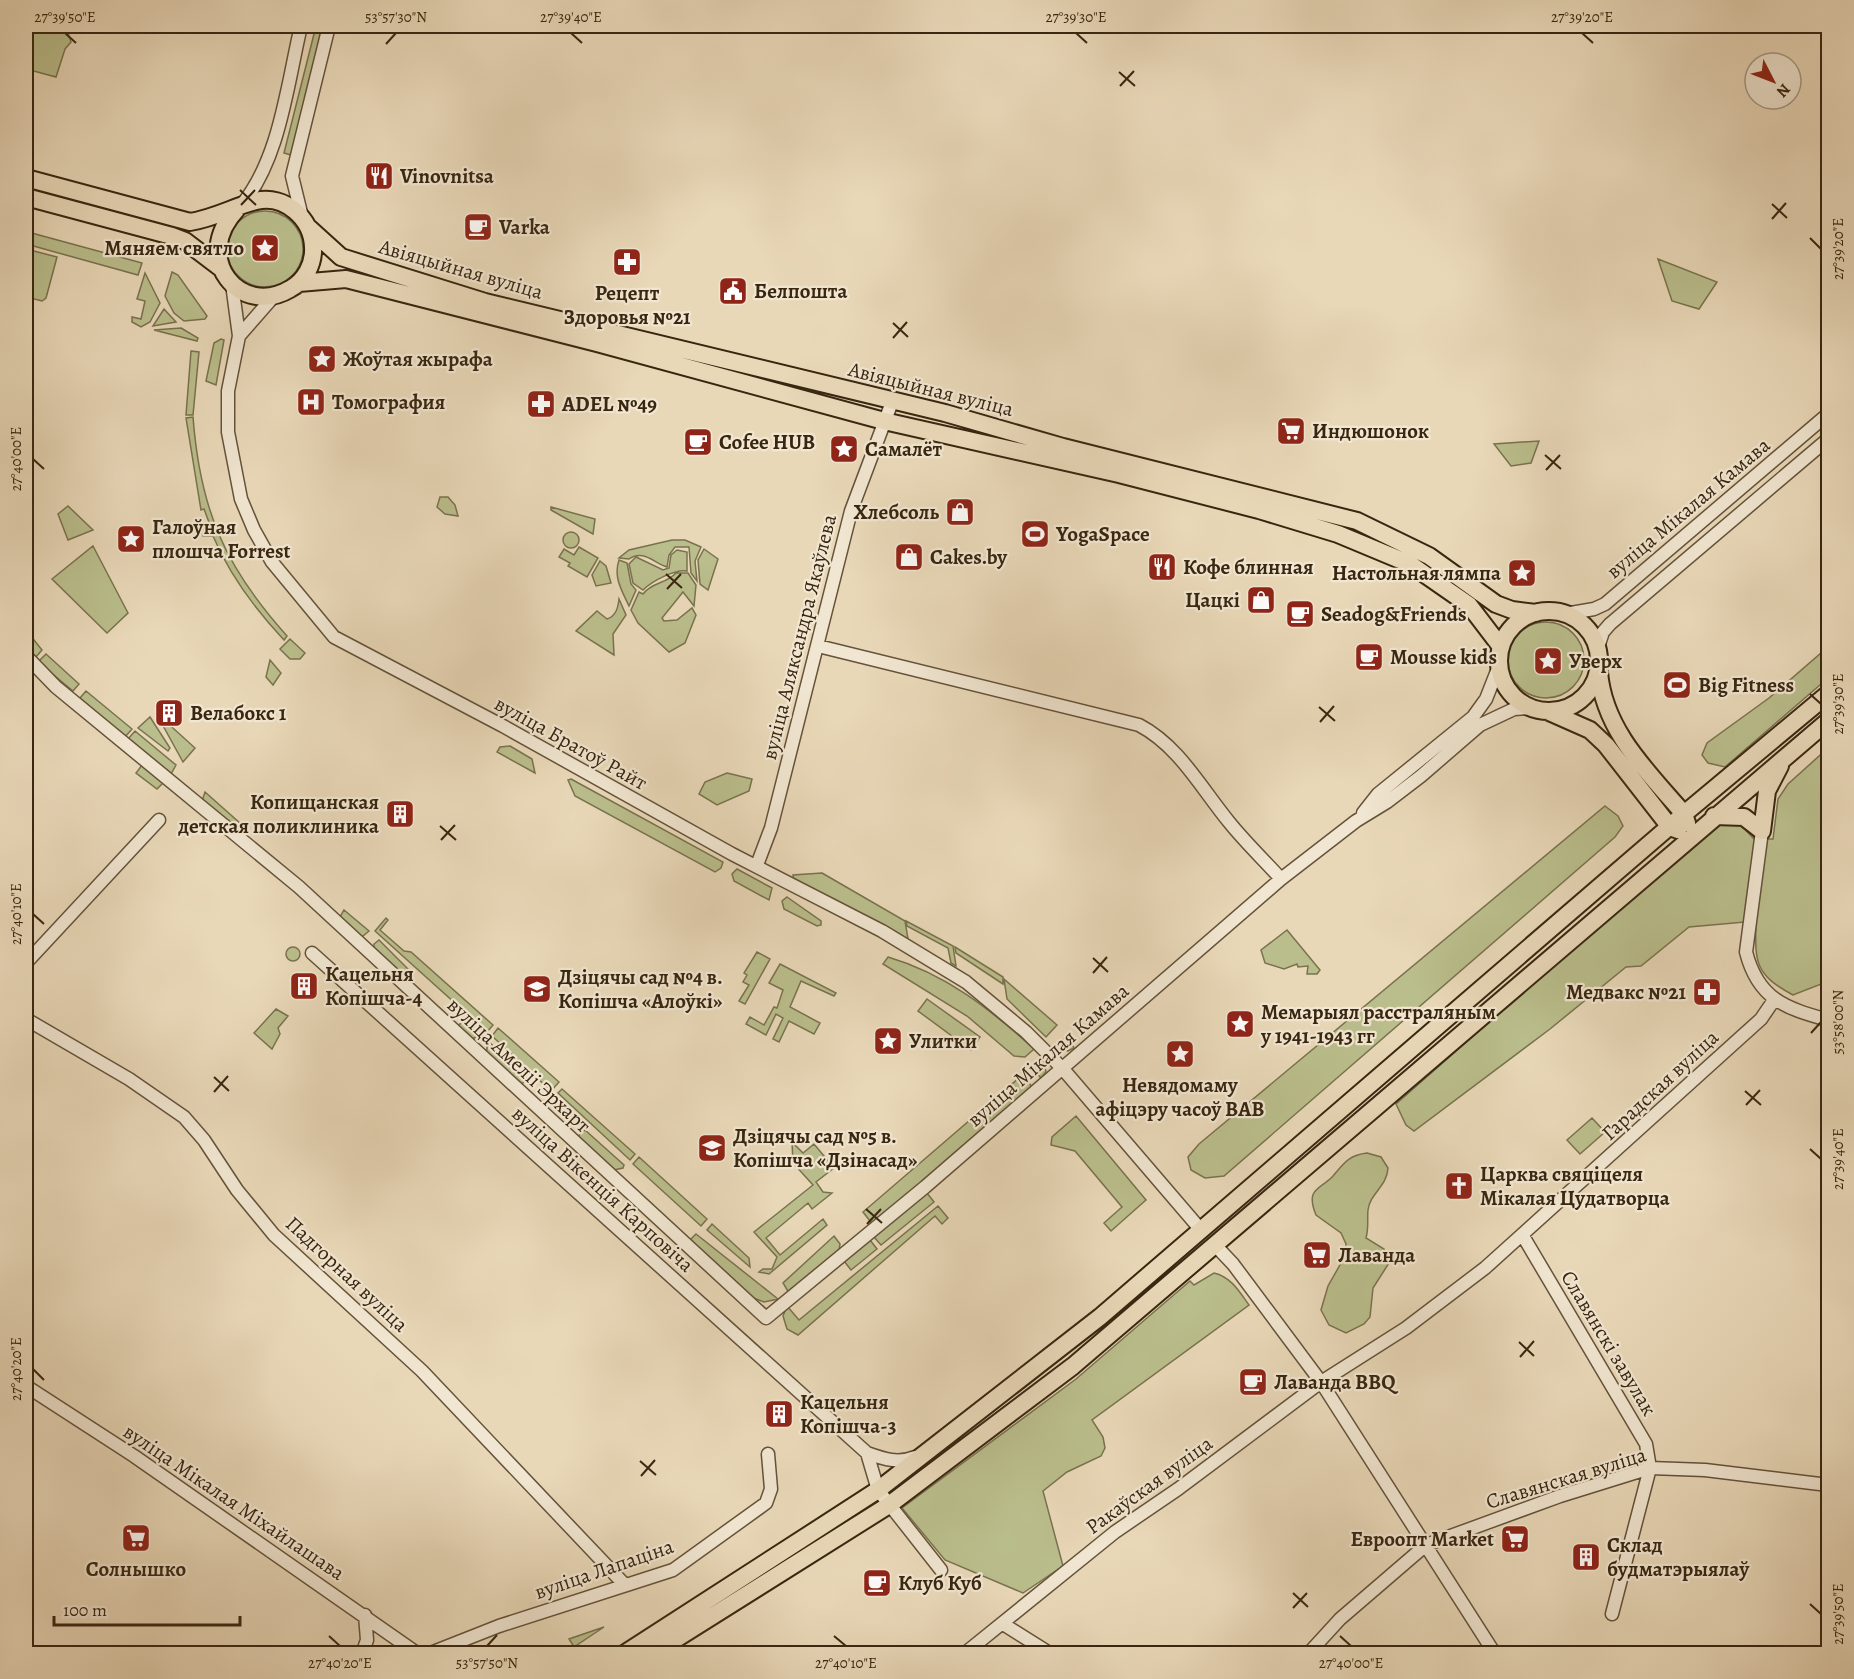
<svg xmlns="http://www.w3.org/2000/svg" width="1854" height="1679" font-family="Alegreya,serif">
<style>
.green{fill:#babe8c;stroke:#79724e;stroke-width:1.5}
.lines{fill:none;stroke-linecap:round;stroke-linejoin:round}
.minor-casing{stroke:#64523a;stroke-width:15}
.major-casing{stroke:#382610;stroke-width:20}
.minor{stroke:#f1e6d1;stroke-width:12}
.major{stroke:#e9d8b8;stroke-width:16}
.ticks{fill:none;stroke:#382610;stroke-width:2}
.labels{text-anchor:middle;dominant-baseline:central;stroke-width:4.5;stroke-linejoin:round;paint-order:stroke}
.poi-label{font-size:21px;font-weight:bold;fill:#382610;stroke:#f1e6d1;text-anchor:start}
.street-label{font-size:21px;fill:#382610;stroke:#f1e6d1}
.neatline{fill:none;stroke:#382610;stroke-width:2}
.ticks-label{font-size:15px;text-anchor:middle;fill:#382610}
</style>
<rect width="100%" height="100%" fill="#e9d8b8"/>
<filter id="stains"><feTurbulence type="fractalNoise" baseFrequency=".00333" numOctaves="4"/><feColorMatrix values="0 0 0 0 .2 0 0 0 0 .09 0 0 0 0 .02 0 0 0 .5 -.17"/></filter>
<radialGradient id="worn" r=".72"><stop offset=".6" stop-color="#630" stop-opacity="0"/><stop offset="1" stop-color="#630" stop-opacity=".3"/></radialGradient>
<path class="green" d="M26,26H50L67,30L71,42L65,49L56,77L26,69Z
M316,26H323L291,155L284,153Z
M227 249a38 38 0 1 1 76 0a38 38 0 1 1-76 0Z
M28,232L142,263L138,275L26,244Z
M26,249L57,257L46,298L42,301L26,297Z
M1658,259L1717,282L1699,309L1672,301Z
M172,272L178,275L207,316L205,319L184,321L174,313L165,296Z
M145,273L160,303L150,322L141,327L132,322V317L141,319L145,301L137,299Z
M164,309L176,322L153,326Z
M181,328L198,338L197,341L154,330Z
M221,339L224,340L216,385L206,381L214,343Z
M191,351L199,352L193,415H186Z
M193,417C200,510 225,567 287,636L284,640C254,608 230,576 213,536H203L201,531L210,525L204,509L201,510L186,418Z
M1539,441L1531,463L1511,466L1494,444Z
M440,497H448L455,505L458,516L445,514L437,507Z
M68,506L93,530L68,540L58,514Z
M551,507L595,519L593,534L551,510Z
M563 540a8 8 0 1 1 16 0a8 8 0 1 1-16 0Z
M672,540H685L701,547L695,561L697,581L691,573L689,547H675L669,555L667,567C654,563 643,549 629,559L619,558L629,550Z
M93,546L128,613L107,633L52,579Z
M579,547L598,558L587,577L568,566L570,563L559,557L564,549L574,555Z
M704,549L718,559L708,590L700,584L698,560Z
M677,550L687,552V571C675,569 652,581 643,590L633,583L629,564L636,557L663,570L669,568L671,555Z
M619,560L627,563L631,584L636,590L629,606C622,591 613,577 619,560Z
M600,561L606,566L611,583L596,586L592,575Z
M676,573H688L696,585L694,606L683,592L662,618L664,621L677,620L692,608L696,615L685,643L669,652L638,623L631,610L639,592L643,594C652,582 666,584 676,573Z
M619,599L626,615L613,634L614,655L576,631L597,611L607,619C616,616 618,608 619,599Z
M1508 660a38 38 0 1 1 76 0a38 38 0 1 1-76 0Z
M26,630L42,650L35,658L26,647Z
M290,639L305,653L300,659H290L280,649Z
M1828,647V678L1725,767L1708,763L1702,755L1707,743L1769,698Z
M46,654L79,684L73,691L38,662Z
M270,660L281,673L273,685L266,677Z
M86,691L132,729L125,737L80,698Z
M150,717L170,748L168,751L138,728Z
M163,719L195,748L183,762L161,722Z
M135,731L176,765L171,774L128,739Z
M510,746L532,759L535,773L497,752L500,747Z
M1828,748V989L1821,984L1793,995C1754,974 1755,962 1756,921L1689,927L1641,966L1626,967L1550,1029L1414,1131L1406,1125L1396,1104L1716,822L1739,823L1754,839H1773L1778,799L1788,784Z
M142,765L163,783L157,789L136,773Z
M727,773L752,779L749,791L717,805L699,794L705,782Z
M571,779L723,862L721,868L715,872L575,796L568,780Z
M205,792L241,824L233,827L202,801Z
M1605,806L1618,816L1623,826L1615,837L1224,1176L1205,1178L1191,1170L1188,1157L1199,1144Z
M737,869L772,888L769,900L734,881L732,874Z
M822,873L905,921L908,939L794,881L793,875Z
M787,897L821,921V925L817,926L784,909L782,901Z
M344,910L369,931L363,936L355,935L340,917Z
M386,918L388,920L380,930L404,951L411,952L493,1025L487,1032L375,931Z
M906,921L953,946L956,966L951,963L948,948L907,926Z
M1287,930L1320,970L1317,974H1307L1308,966L1298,967L1297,964L1284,969L1265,963L1261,950Z
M379,940L411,972L406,979L374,950V944Z
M286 954a7 7 0 1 1 14 0a7 7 0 1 1-14 0Z
M955,947L1003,977V984L956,953Z
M757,952L770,959L745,1004L739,1001L749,985L743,982L747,975L744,973Z
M888,957C946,974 990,1009 1034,1049L1025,1057L1014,1056L967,1016L883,964Z
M780,964L836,993L834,996L801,981L790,1007L820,1023L814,1034L789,1021L779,1042L773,1039L783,1018L776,1014L766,1035L746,1024L750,1017L764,1025L774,1007L777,1008L783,990L769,983Z
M1004,979L1057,1025L1046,1037L1007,999Z
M927,999L980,1037L971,1050L918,1011Z
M276,1009L288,1016L278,1028L280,1034L272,1049L254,1033Z
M462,1021L465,1022L480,1035L472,1039L457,1028Z
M498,1028L559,1082L551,1091L492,1036Z
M1064,1039L1069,1040L1074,1048L1068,1051L1059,1050L1056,1047Z
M488,1041L527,1078L522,1084L486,1055Z
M1043,1057L1046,1072L1041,1078L1034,1070Z
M1019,1078L1026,1079L1032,1087L873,1225L863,1212Z
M562,1089L635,1154L630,1160L558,1093Z
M1076,1116L1146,1200L1111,1231L1104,1223L1122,1207L1075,1151L1051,1145L1052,1137Z
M1592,1118L1605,1132L1580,1154L1567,1140Z
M585,1130L624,1165L623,1168L614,1170L577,1137Z
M792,1142L803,1153L814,1144L834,1168L816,1182L823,1192L832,1193L812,1209L808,1203L766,1238L780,1255L823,1219L827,1225L769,1274L759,1272L763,1269H772L777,1257L754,1232L813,1185L793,1163Z
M1367,1153L1381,1157L1388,1168C1387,1187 1370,1193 1368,1210C1367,1220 1369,1227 1366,1238L1384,1249L1389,1263L1373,1288L1370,1317L1364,1324L1346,1333L1329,1325L1321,1310L1328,1286L1345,1256L1346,1244L1341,1233L1316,1215C1305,1188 1320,1190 1333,1176C1344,1163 1349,1155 1367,1153Z
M639,1157L707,1219L701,1226L633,1164Z
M927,1193L934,1202L881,1245L874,1237Z
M938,1206L948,1218L942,1224L935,1216L798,1335L787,1329L783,1316L787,1306L799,1320Z
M712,1224L749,1258L750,1267L707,1230Z
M696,1234L778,1299L764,1302L751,1297L690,1240Z
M834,1236L840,1244L839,1251L789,1293L783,1283Z
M870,1240L877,1249L851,1270L844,1261Z
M1214,1273C1231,1277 1239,1291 1249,1305L1092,1420L1103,1437L1105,1448L1101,1456L1067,1472L1043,1491L1063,1566L1023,1593L945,1560L902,1508L1076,1379L1190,1281L1194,1285Z
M604,1627L574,1647L569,1639Z"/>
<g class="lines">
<g class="minor-casing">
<path id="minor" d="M240,207C280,160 287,85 301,26
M302,217L292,176L329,26
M232,284L239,336L228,391V432L241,499L254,530L272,562L334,637L503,726L732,854L882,931L966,982L1026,1032L1063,1069L1201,1230
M239,336L274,296
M1565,614L1594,609L1605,604L1828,414
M818,646L1139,725C1179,746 1201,788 1229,822C1245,842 1264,860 1281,879
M1597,650L1603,632L1610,624L1828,439
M26,656L56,687L299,887L766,1318L925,1187L1281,879L1356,821L1387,802L1421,776L1480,725L1514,709L1531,708
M1363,813L1378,794L1473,717L1486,699L1499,666
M1762,831L1746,952C1758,999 1785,1008 1828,1020
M757,865L771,828L851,511L892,402
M312,953L867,1453C884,1459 898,1464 915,1457
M26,963L159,820
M26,1019L129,1079L184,1117L204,1140L237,1190L274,1235L422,1371L624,1584
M1523,1236L1646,1444L1650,1468L1612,1614
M1215,1245L1233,1264L1321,1382L1495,1654
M26,1386L134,1456L418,1654
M867,1453L878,1490L941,1570
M1003,1624L1051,1654
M362,1654L367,1640L365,1615
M428,1654L499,1626L673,1570L766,1503L771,1489L768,1454
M964,1654L1115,1532L1178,1489L1321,1382L1406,1328L1485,1268L1761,1019L1774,1000
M1308,1654L1340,1619L1426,1545L1560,1496L1650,1468L1705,1470L1828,1485"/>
</g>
<g class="major-casing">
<path id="major" d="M26,178L190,222C215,218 233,207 256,201C285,194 312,219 313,247C314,264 305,281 290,289C241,318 190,259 237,209
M26,197L172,236L185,241L222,269
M309,228L341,257L485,302L945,413L1063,447L1357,521L1429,556L1496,604L1512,610L1536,613
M299,283L346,279L597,343L884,421L1119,474L1259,510L1338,534L1410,564L1469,605L1501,647
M1499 661a50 50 0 1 1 100 0a50 50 0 1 1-100 0Z
M1599,672C1604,731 1648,772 1684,814L1687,823
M1547,711L1590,730L1606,745L1670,827L1678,830
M1714,816L1744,817L1762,831
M1762,831L1767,791L1780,766
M624,1654L878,1490L1100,1317L1684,814L1828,694
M652,1654L889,1505L1073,1366L1828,721"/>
</g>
<use href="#minor" class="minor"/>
<use href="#major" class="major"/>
</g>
<path class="ticks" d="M65,33L76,43M571,33L582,43M1076,33L1087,43M1582,33L1593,43M386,44L396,33M1119,72L1135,86M1120,86L1134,71M240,190L256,205M1772,204L1787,218M241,205L255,190M1772,219L1786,203M1810,238L1821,249M893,323L908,337M893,338L907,322M1545,455L1561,469M33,459L44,469M1546,470L1560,455M666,574L682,588M667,589L681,574M1810,694L1821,704M1319,707L1335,721M1320,722L1334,706M440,826L456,840M441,840L455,825M33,914L44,924M1093,958L1108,972M1093,973L1107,957M1811,1033L1821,1022M214,1077L229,1091M1745,1091L1761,1105M214,1092L228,1076M1746,1105L1760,1090M1810,1149L1821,1159M866,1209L882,1223M867,1224L881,1209M1519,1342L1534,1356M1520,1357L1534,1341M33,1369L44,1380M640,1461L656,1475M641,1476L655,1460M1293,1593L1308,1607M1810,1604L1821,1614M1293,1608L1307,1593M329,1636L340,1646M834,1636L846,1646M1340,1636L1351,1646M487,1646L497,1635"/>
<defs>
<g id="restaurant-square" transform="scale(1.5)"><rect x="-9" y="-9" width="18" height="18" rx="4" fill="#8f2418" stroke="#f1e6d1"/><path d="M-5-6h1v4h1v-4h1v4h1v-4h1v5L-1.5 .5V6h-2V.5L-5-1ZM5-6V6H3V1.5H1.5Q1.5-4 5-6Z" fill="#fff"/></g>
<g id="cafe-square" transform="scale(1.5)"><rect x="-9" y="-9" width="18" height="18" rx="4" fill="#8f2418" stroke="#f1e6d1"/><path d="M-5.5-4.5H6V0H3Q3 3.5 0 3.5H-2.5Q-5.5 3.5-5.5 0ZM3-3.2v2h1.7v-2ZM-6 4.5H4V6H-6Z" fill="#fff"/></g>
<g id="sight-square" transform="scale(1.5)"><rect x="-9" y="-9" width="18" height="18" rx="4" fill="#8f2418" stroke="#f1e6d1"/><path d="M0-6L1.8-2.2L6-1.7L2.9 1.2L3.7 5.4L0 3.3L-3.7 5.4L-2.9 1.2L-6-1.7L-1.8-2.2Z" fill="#fff"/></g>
<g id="pharmacy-square" transform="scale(1.5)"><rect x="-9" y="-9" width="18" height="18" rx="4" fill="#8f2418" stroke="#f1e6d1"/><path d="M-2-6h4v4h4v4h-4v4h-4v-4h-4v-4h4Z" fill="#fff"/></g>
<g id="civic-square" transform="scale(1.5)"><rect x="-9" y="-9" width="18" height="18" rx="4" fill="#8f2418" stroke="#f1e6d1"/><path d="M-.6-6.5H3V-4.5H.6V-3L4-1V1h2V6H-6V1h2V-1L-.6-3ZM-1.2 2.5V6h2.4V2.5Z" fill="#fff"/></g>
<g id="hospital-square" transform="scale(1.5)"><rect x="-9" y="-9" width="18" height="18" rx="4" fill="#8f2418" stroke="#f1e6d1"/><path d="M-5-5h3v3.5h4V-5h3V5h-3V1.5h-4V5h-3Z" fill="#fff"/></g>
<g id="supermarket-square" transform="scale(1.5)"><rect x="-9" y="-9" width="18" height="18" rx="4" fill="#8f2418" stroke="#f1e6d1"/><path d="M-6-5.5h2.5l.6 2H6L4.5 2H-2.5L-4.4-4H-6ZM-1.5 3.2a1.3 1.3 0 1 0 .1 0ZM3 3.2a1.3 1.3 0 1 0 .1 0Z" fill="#fff"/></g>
<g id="shop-square" transform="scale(1.5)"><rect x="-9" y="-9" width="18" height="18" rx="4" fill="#8f2418" stroke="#f1e6d1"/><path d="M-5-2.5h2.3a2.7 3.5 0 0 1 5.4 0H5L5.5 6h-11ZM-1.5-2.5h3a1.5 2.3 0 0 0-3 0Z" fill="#fff"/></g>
<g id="stadium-square" transform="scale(1.5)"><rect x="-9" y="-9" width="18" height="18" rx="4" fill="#8f2418" stroke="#f1e6d1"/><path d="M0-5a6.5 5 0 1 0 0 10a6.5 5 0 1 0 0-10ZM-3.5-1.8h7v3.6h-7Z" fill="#fff"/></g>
<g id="building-square" transform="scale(1.5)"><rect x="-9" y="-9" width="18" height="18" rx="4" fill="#8f2418" stroke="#f1e6d1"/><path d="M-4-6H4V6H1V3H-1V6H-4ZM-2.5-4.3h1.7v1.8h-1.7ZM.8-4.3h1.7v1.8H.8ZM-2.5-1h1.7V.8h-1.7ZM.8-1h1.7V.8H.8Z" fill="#fff"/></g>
<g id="school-square" transform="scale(1.5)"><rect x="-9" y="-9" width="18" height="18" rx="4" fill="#8f2418" stroke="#f1e6d1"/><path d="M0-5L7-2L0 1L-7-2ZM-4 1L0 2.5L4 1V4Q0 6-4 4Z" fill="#fff"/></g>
<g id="church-square" transform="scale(1.5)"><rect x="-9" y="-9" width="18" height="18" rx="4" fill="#8f2418" stroke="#f1e6d1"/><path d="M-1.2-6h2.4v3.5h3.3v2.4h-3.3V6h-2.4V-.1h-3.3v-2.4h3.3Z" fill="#fff"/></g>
</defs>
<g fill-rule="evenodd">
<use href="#restaurant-square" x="379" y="176"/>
<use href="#cafe-square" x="478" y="227"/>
<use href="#sight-square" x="265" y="248"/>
<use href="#pharmacy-square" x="627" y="262"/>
<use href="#civic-square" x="733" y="291"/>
<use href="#sight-square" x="322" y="359"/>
<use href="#hospital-square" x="311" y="402"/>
<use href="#pharmacy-square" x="541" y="404"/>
<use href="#supermarket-square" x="1291" y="431"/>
<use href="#cafe-square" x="698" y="442"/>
<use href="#sight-square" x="844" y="449"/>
<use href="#shop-square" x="960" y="512"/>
<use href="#stadium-square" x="1035" y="534"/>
<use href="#sight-square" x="131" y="539"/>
<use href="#shop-square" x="909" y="557"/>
<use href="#restaurant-square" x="1162" y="567"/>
<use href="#sight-square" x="1522" y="573"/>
<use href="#shop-square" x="1261" y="600"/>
<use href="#cafe-square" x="1300" y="614"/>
<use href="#cafe-square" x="1369" y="657"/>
<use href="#sight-square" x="1548" y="661"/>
<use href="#stadium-square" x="1677" y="685"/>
<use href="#building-square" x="169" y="713"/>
<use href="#building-square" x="400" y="814"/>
<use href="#building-square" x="304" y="986"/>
<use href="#school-square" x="537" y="989"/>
<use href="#pharmacy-square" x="1707" y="992"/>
<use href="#sight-square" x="1240" y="1024"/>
<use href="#sight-square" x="888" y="1041"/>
<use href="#sight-square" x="1180" y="1054"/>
<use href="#school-square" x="712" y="1148"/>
<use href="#church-square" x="1459" y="1186"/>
<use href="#supermarket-square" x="1317" y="1255"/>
<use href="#cafe-square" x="1253" y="1382"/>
<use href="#building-square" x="779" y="1414"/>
<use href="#supermarket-square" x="136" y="1538"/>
<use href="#supermarket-square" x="1515" y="1539"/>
<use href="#building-square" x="1586" y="1557"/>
<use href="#cafe-square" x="877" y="1583"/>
</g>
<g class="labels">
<g class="poi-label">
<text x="400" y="176">Vinovnitsa</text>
<text x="499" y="227">Varka</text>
<text x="244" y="248" text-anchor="end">Мяняем святло</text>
<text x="754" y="291">Белпошта</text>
<text x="627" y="293" text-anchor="middle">Рецепт<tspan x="627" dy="24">Здоровья №21</tspan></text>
<text x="343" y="359">Жоўтая жырафа</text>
<text x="332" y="402">Томография</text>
<text x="562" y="404">ADEL №49</text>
<text x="1312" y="431">Индюшонок</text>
<text x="719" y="442">Cofee HUB</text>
<text x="865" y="449">Самалёт</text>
<text x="939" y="512" text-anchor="end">Хлебсоль</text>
<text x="152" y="527">Галоўная<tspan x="152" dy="24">плошча Forrest</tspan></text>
<text x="1056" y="534">YogaSpace</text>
<text x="930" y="557">Cakes.by</text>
<text x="1183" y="567">Кофе блинная</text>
<text x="1501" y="573" text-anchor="end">Настольная лямпа</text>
<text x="1240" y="600" text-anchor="end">Цацкi</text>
<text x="1321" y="614">Seadog&amp;Friends</text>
<text x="1390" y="657">Mousse kids</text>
<text x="1569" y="661">Уверх</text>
<text x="1698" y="685">Big Fitness</text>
<text x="190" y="713">Велабокс 1</text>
<text x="379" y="802" text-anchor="end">Копищанская<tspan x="379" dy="24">детская поликлиника</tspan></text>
<text x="325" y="974">Кацельня<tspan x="325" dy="24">Копішча-4</tspan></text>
<text x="558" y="977">Дзіцячы сад №4 в.<tspan x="558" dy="24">Копішча «Алоўкі»</tspan></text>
<text x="1686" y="992" text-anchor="end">Медвакс №21</text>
<text x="1261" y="1012">Мемарыял расстраляным<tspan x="1261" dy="24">у 1941-1943 гг</tspan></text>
<text x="909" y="1041">Улитки</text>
<text x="1180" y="1085" text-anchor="middle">Невядомаму<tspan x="1180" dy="24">афіцэру часоў ВАВ</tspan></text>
<text x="733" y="1136">Дзіцячы сад №5 в.<tspan x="733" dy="24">Копішча «Дзінасад»</tspan></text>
<text x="1480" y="1174">Царква свяціцеля<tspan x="1480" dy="24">Мікалая Цудатворца</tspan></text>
<text x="1338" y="1255">Лаванда</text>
<text x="1274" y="1382">Лаванда BBQ</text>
<text x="800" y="1402">Кацельня<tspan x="800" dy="24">Копішча-3</tspan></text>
<text x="1494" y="1539" text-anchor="end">Евроопт Market</text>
<text x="1607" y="1545">Склад<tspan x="1607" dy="24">будматэрыялаў</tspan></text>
<text x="136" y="1569" text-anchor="middle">Солнышко</text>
<text x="898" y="1583">Клуб Куб</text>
</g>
<g class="street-label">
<text transform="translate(461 269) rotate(16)">Авіяцыйная вуліца</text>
<text transform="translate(931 389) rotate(14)">Авіяцыйная вуліца</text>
<text transform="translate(1688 508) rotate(-40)">вуліца Мікалая Камава</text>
<text transform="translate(799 637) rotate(-76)">вуліца Аляксандра Якаўлева</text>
<text transform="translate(571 743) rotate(29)">вуліца Братоў Райт</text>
<text transform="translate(1048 1055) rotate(-41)">вуліца Мікалая Камава</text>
<text transform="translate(519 1065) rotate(43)">вуліца Амеліі Эрхарт</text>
<text transform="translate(1660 1085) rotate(-43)">Гарадская вуліца</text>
<text transform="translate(603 1189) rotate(42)">вуліца Вікенція Карповіча</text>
<text transform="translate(347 1274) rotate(43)">Падгорная вуліца</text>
<text transform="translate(1609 1343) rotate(59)">Славянскі завулак</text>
<text transform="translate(1566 1478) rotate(-17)">Славянская вуліца</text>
<text transform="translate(1149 1485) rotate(-36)">Ракаўская вуліца</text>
<text transform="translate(234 1502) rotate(34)">вуліца Мікалая Міхайлашава</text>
<text transform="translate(604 1569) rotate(-19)">вуліца Лапаціна</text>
</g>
</g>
<rect width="1854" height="1679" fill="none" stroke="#e9d8b8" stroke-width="66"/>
<g transform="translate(1773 81) rotate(132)"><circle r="28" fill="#f1e6d1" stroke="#a79984" stroke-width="1.5"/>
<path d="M0-4.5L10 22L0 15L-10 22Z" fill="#8f2418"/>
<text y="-9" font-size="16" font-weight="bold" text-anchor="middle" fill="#382610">N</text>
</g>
<path d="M54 1616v9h186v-9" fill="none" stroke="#382610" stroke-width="3"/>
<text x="63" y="1616" font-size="18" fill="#382610" stroke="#f1e6d1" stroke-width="4.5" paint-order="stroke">100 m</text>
<rect x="33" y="33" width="1788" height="1613" class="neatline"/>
<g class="ticks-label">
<text x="65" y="22">27°39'50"E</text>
<text x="396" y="22">53°57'30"N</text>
<text x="571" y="22">27°39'40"E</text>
<text x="1076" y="22">27°39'30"E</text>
<text x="1582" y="22">27°39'20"E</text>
<text transform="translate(1838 249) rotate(-90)" y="5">27°39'20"E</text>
<text transform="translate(16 459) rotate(-90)" y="5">27°40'00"E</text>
<text transform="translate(1838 704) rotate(-90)" y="5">27°39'30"E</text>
<text transform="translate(16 914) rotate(-90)" y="5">27°40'10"E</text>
<text transform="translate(1838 1022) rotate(-90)" y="5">53°58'00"N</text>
<text transform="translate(1838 1159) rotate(-90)" y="5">27°39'40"E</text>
<text transform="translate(16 1369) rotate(-90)" y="5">27°40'20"E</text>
<text transform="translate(1838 1614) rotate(-90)" y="5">27°39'50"E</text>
<text x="340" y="1668">27°40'20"E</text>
<text x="487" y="1668">53°57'50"N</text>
<text x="846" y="1668">27°40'10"E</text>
<text x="1351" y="1668">27°40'00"E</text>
</g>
<rect width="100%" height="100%" filter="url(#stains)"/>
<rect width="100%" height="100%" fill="url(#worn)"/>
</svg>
